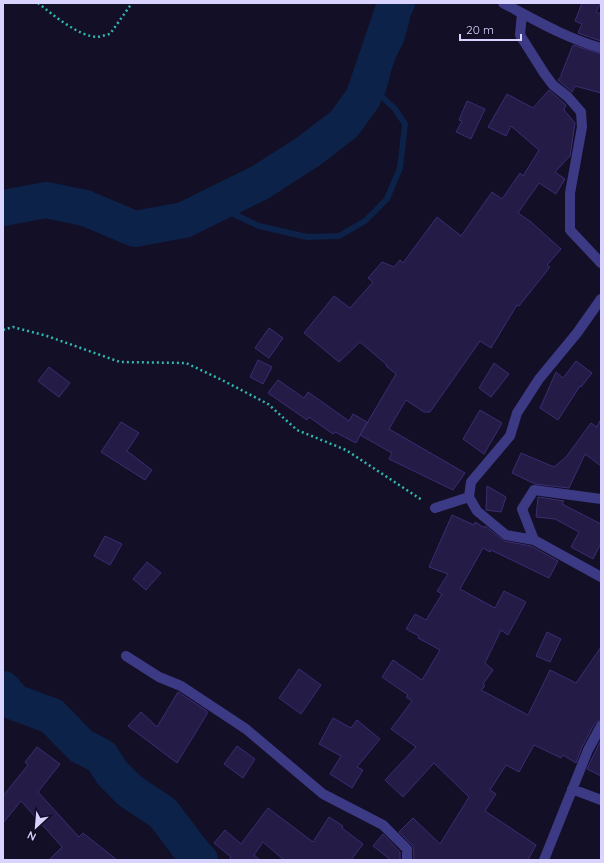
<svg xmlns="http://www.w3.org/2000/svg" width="604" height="863" font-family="Quicksand,sans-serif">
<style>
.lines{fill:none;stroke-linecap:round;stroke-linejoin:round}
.stream{stroke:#0c2248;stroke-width:6}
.river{stroke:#0c2248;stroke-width:36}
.building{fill:#241b47;stroke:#3b2d73}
.path{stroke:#2fb8b0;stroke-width:2.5;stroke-dasharray:2 3;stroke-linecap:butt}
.street{stroke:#3d3a85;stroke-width:10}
</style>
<rect width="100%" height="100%" fill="#130f26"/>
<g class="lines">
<path class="stream" d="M215,205L259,226L307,237L339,236L365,221L387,199L400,168L405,124L395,109L381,96L386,80L388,65L401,41L411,3"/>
<path class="river" d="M3,208L46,200L85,208L135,229L184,220L261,182L309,151L344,124L363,98L394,7L397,3
M3,689L14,702L52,716L81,746L101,756L112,773L130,791L163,813L194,854L200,860"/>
</g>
<path class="building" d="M582,3H601L596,12L601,14V41L578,33L582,24L575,21Z
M573,45L601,54V93L575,86L572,92L558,80L562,75H561Z
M549,90L566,105L564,110L575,123L570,156L555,172L565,179L556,194L539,183L518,213L531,222L561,249L547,265L550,267L519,306L517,305L491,348L480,341L430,412H424L406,400L389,429L465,473L453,490L389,459L392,453L360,435L396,374L386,366L387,365L360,342L339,362L304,333L334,296L350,308L373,282L368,278L382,262L394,267L400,260L403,263L437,217L461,236L492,192L502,199L520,173L523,176L539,150L511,126L506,136L488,127L507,94L533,108Z
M467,101L485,109L471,139L456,132L462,121L459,120Z
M269,328L283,338L269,358L255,348Z
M258,360L272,367L263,384L250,377Z
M576,361L592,373L581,387L580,386L558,420L540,408L556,372L563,378Z
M494,363L509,374L491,397L479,388Z
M49,367L70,383L59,397L38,381Z
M278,380L304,398L308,392L349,421L353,414L367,422L356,443L335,432L333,434L309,417L307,420L268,393Z
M480,410L502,423L484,454L463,439Z
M601,419V466L585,454L569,488L535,484L512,473L521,453L554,467L566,457L591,423L597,427L596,428Z
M121,422L139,433L127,451L152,470L145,480L101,452Z
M487,486L506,497L501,512L486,510Z
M538,497L564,501L562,504L601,524V543L593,559L571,547L579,532L555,519L536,517Z
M452,515L474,525L475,522L485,528V526L504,541L531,546L558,561L549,578L491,550L490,552L483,548L460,589L495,608L504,591L526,602L508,635L501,630L485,663L493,670L483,684L485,686L481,690L528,715L550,670L576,683L601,647V720L595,723L582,747L576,763L563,755L561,758L534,745L519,772L506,765L490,790L496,794L485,811L536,845L528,860H414L413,846L399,832L413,818L440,844L469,797L434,763L403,797L385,780L416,747L391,729L412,701L406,697L408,695L382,677L393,660L422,680L440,650L418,638L419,636L406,629L415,614L426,620L442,594L437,591L448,574L429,567Z
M105,536L122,544L110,565L94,556Z
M147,562L161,573L146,590L133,579Z
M547,632L561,639L550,662L536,656Z
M299,669L321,685L301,714L279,698Z
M178,692L207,711V714L177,763L128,726L141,712L157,727Z
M333,718L351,728L357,720L380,739L357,767L363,770L352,788L330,774L341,756L319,744Z
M601,740V776L587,769Z
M237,746L255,759L243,778L224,764Z
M37,747L60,764L38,792L79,837L83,833L117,860H49L62,847L21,801L3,823V796L28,765L25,762Z
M268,808L313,842L329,817L343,826L342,828L363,844L351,860H284L263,842L254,855L260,860H229L231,857L214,843L225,830L241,844Z
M383,834L400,852V860H391L373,846Z"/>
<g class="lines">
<path class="path" d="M38,3C52,14 79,37 98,37C102,36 106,35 110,34L132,3
M3,330L13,327L47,336L120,362L186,363L222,380L268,404L297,430L346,450L422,500"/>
<path class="street" d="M503,3C535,20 566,38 601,48
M522,13L520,35L544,73L553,85L568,97L581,112L582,127L570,193V230L601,263
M601,299L577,333L539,379L517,413L510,436L471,482L469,497L477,511L506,535L534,540L601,577
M435,508L469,497
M534,540L522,509L534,490L601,499
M126,656L159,677L181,686L246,729L323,794L383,825L407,849V860
M572,789L601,800
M544,860L588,750L601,726"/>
</g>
<rect width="604" height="863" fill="none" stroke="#d9d4ff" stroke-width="8"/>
<g transform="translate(36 827) rotate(206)" stroke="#130f26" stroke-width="3" paint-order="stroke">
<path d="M0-3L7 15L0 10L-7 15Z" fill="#d9d4ff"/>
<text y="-6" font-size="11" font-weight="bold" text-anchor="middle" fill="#d9d4ff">N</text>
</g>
<path d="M460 34v6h61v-6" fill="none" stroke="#d9d4ff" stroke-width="2"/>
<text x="466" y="34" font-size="12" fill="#d9d4ff" stroke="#130f26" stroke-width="3" paint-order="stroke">20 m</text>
</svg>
